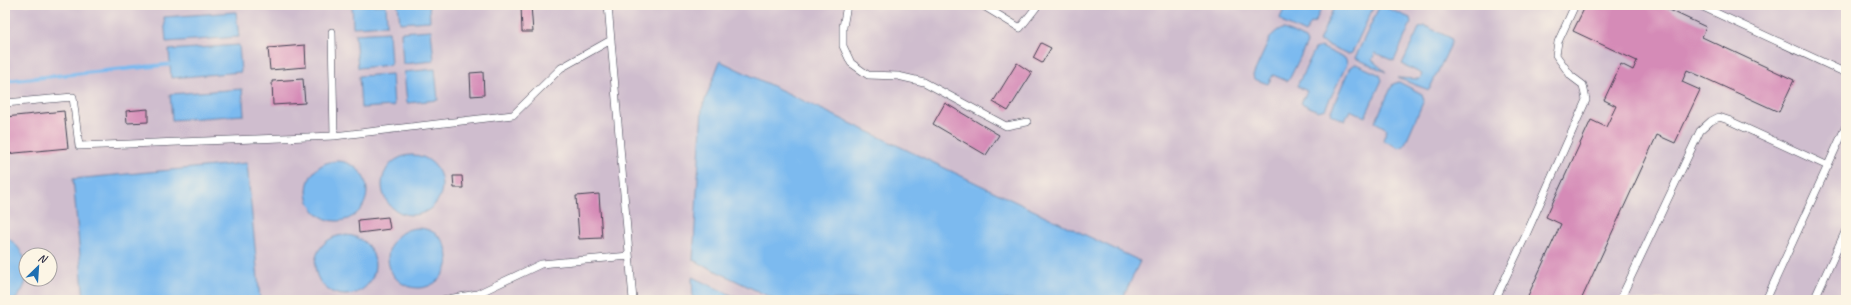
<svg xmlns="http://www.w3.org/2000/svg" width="1851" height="305" font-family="Caveat,sans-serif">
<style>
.industrial{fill:#cfbdce;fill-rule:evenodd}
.water{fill:#7bbaef;stroke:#4e6e95}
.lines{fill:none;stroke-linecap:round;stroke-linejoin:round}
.stream{stroke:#7bbaef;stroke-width:4}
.building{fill:#d58bb7}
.service-casing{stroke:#414051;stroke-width:8}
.service{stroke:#fff;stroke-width:7}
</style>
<rect width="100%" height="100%" fill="#fcf5e5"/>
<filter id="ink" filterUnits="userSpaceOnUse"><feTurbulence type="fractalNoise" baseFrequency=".025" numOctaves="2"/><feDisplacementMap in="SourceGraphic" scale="8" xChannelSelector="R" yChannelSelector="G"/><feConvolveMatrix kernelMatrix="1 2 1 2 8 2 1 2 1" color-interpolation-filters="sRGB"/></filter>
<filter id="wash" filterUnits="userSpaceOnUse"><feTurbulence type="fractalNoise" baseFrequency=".012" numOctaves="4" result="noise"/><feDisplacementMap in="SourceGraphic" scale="16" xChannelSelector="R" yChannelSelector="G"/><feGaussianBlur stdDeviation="0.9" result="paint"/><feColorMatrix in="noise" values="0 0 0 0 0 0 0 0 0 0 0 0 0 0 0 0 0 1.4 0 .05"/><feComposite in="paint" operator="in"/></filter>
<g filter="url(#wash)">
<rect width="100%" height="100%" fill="#f3e8ce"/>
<path class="industrial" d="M5,5H1846V300H5ZM26,255H50V279H26Z"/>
<path class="water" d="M352,5H386L387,25L353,27Z
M398,5H429L430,21L400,23Z
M1286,5H1323L1315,22L1311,23L1305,33L1284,23L1280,18Z
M1335,5L1374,6L1352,53L1348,54L1319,41Z
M1380,5L1410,18L1411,23L1394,61L1375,53L1372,60L1386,72L1355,58Z
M236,12L239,37L166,42L164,17Z
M1425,26L1451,38L1452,42L1429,90L1397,78L1420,79L1422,74L1402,64L1419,28Z
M1284,29L1305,39L1307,43L1290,78L1287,81L1273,75L1268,84L1254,79L1253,75L1271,36L1278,30Z
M431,30L434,61L403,64L401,32Z
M389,32L391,65L358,68L355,34Z
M239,45L241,72L171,78L169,50Z
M1321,47L1346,59L1347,64L1325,109L1318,111L1301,103L1307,91L1297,86L1315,49Z
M720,61L1140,261L1122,300H776L693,260L702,108Z
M1356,64L1380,75L1382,80L1365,117L1350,110L1345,121L1332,115L1331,111L1350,67Z
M435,69L438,100L407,103L404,72Z
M392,74L394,106L361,108L359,76Z
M1399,82L1422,94L1424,100L1404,146L1399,148L1383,140L1387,129L1375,122L1393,84Z
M242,89L244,115L172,120L170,94Z
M382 185a30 30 0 1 1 60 0a30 30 0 1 1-60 0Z
M307 191a30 30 0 1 1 60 0a30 30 0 1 1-60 0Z
M247,163L260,300H84L73,179Z
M388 258a30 30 0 1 1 60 0a30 30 0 1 1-60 0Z
M315 265a30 30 0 1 1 60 0a30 30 0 1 1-60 0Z
M5,236C29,251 35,279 15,300H5Z
M692,277L742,300H693Z"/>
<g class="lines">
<path class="stream" d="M5,81L174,64"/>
</g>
<g id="blocks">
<path class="building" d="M521,5H531L533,32H522Z
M1586,5H1659L1706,27L1702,37L1794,80L1779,112L1687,70L1682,82L1700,90L1675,143L1657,135L1581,300H1526L1561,224L1546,217L1591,120L1606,127L1616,106L1604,100L1621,64L1633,70L1637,61L1573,31Z
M1041,43L1051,48L1042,63L1033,58Z
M305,45L306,67L270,70L268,48Z
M1017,63L1032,73L1008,111L993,102Z
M483,72L484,95L471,96L470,73Z
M303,79L305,103L273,105L272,81Z
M945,103L999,135L986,155L933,124Z
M148,109V122L127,123L126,111Z
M64,111L68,148L5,154V117Z
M453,176H462L463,188H454Z
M599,194L602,238L579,239L576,196Z
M388,217L390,229L359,233L358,220Z"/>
</g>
</g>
<g filter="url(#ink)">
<use href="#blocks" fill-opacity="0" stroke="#414051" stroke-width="1"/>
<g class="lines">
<g class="service-casing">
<path id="service" d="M608,5L633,300
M847,5L843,27V46L851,63L868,75L898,76L924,82L1006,126L1027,122
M982,5L1020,28L1038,5
M1699,5L1846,73
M332,32L334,136
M5,103L73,97L79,146L334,136L513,115L561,68L611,40
M442,300L477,294L541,264L629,256
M1495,300L1525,237L1586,100L1583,85L1571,76L1556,55L1558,42L1575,5
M1620,300L1700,131L1711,121L1719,117L1728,120L1828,166
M1766,300L1846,126
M1814,300L1846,230"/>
</g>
<use href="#service" class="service"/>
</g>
</g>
<rect width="1851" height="305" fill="none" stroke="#fcf5e5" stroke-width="20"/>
<g transform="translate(38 267) rotate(25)"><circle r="19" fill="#fcf5e5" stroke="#a5a1a1"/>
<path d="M0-3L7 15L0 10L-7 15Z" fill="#1f6fb2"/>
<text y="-6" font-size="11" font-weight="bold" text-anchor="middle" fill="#22223b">N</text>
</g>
</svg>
